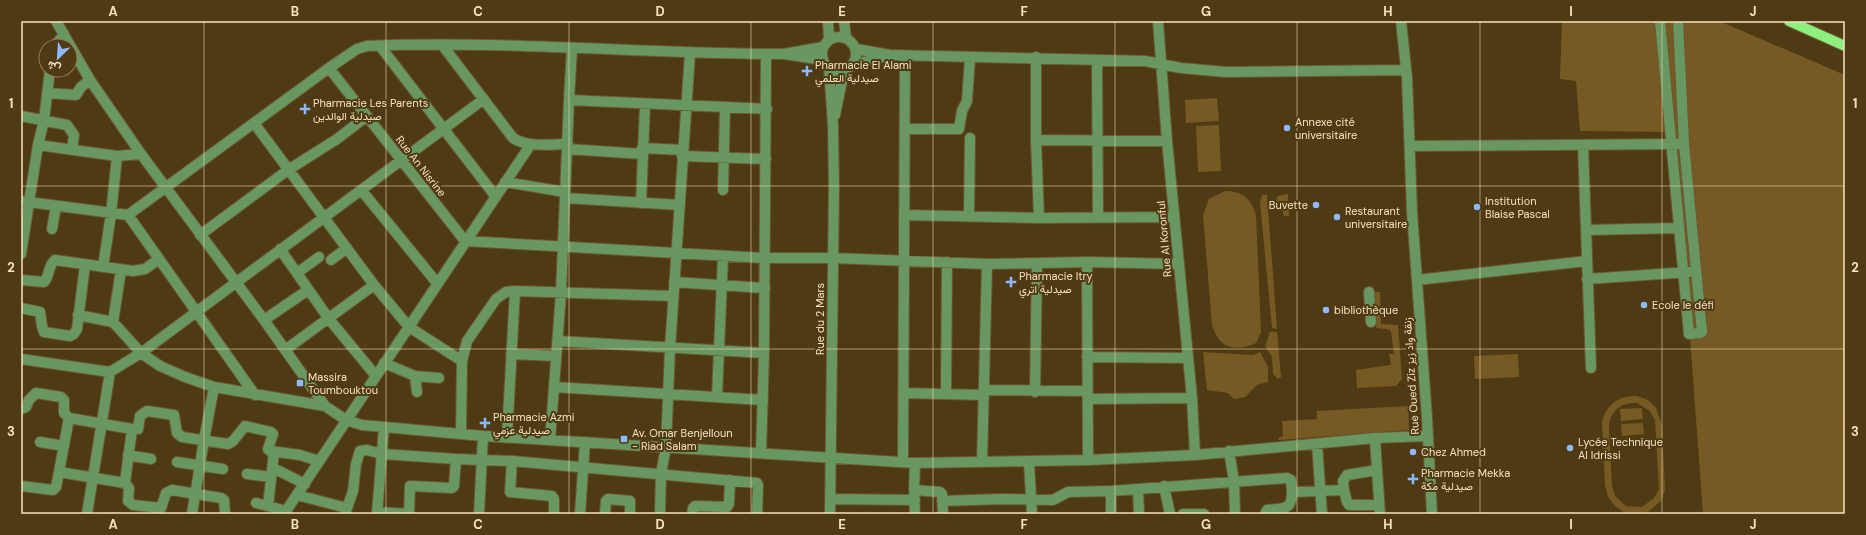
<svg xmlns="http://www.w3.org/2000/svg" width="1866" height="535" font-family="'DM Sans',Vazirmatn,sans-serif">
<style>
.green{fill:#775a23;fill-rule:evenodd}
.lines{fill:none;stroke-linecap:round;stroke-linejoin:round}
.minor-casing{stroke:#6c5832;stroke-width:12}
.major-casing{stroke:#6c5832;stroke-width:12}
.minor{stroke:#699761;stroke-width:10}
.major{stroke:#8ef07c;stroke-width:10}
.grid{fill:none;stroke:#f7e2bf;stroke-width:1;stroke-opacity:0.55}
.poi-dot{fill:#90b8fd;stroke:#4e3a13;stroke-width:1.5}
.labels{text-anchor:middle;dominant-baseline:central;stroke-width:4;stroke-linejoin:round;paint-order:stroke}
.poi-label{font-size:11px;fill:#f7e2bf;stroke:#4e3a13;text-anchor:start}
.street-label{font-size:11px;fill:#f7e2bf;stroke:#4e3a13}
.neatline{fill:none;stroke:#f7e2bf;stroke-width:1.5}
.grid-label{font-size:13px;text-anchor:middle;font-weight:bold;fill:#f7e2bf}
</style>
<rect width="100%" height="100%" fill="#4e3a13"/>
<path class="green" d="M1562,21H1719L1845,75V514H1703L1675,132L1580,131L1576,81L1560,79Z
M1217,98L1219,121L1186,123L1185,100Z
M1219,125L1221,171L1198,172L1196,126Z
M1225,191C1241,190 1252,199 1256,215L1261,332L1256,343C1235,352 1219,349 1212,325L1203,215L1209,199Z
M1288,194L1289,216H1284L1283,211L1278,210L1276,200L1278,196Z
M1262,195H1267L1277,329L1272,328L1260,202Z
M1374,292H1380L1381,324L1398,325L1402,379L1396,386L1357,388L1356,370L1391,365L1389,354H1394L1391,331L1387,329L1376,328Z
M1270,332H1277L1281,377L1278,379L1273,374L1272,357L1265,346Z
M1203,352L1253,355L1260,352L1268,367V382L1257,385L1245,397L1234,399L1228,393L1207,390Z
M1518,354L1519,377L1475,379L1474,356Z
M1637,396L1648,400L1656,408L1662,425L1665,490L1661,501L1648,512L1640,514L1625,513L1615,506L1608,497L1605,485L1602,421C1607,404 1619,395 1637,396ZM1637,403L1650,411L1655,420L1659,489L1654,498L1642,507L1626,506L1615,496L1612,486L1609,427C1610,411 1621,402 1637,403Z
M1408,406L1409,430L1279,440L1278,438L1283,436L1282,421L1317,419V411Z
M1642,408L1643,419L1621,421L1620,409Z
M1643,423L1644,434L1622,436L1621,424Z"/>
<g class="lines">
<g class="minor-casing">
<path id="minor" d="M56,21L90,80L141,154L264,320L325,406L346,420L362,425L483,436L915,463L1088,460L1195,455L1375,438L1427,436
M828,21L829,40
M844,21L846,38
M1158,21L1167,141L1192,398L1195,455
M1401,21L1407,78L1412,212L1427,418L1432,514
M1660,21L1689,334L1700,333L1702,332L1684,144L1678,21
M822 54a17 17 0 1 1 34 0a17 17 0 1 1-34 0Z
M55,46L64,34
M380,46L496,197
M443,46L513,138C528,148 550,144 568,144
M890,55L1145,61L1181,68L1226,72L1406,70
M1036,57V140L1039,218
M823,60L784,54L823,47
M1097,60L1098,217
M853,65L890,55L856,49
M329,68L465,241L764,258H832L987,264L1087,262L1178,264
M829,68L833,125L834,186L830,514
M47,93L76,95L81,87L90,80
M569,100L767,109
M835,115L844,71
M21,116L67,125L74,135L72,150
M254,123L374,285L409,327L462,361L461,434
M905,129H959L962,111L967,101L970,58
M1036,140L1167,141
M38,145L117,156
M1583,145L1591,368
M1410,146L1678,144
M642,148L682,150
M568,149L642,154
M682,156L766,159
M505,182L565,192
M723,190L725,108
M362,191L437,283
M565,198L680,205
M21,201L128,215L329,68L357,49L367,46C505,40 645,54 784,54
M641,203L645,105
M128,215L255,395
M904,215L1039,218L1174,217
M969,215L970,138
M52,229L56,206
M1586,230L1679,228
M200,235L288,170L337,139L367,116
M280,249L329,319L376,376
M21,254L38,145L44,120L50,70
M331,260L347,248
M1087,262L1088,460
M103,267L111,214L117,156L141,154
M297,273L319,257
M1587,279L1689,272
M21,280L44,282C50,276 48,265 55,260L133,271L145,269L159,259
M1417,280L1587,261
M674,282L765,288
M1369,292L1371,322
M21,308L40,312L42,326L44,332L70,336L74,334L77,329L85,265
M78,315L113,322L141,353L160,366L185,377L214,387L325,406
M264,320L308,290
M113,322L121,270
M558,341L764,353
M285,350L374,285
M511,354L556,356
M1087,357L1188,358
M21,359L110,372L141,353L484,99
M462,361L467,341L496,299L506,292L515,291L673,296
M384,363L415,376L417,392
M415,376L439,378
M554,387L763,400
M984,390L1087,391
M1035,392L1037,264
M903,393L984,395
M946,394L947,262
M717,397L723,256
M1088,399L1192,398
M21,409L26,407L29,400L36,393L61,397L64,400V413L69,418L59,472
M69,418L132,429L125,483
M132,429H138L140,416L147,411L174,415L177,433L182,437L228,444L233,441L245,426L271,432L273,434L268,449L270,451L300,455L319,461
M507,437L515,291
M1375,438L1377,470
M550,440L561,293L569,100L572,48
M40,442L64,446
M1317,444L1322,514
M1229,451L1234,481L1235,514
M274,452L268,506L286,511
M761,453L764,353L766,54
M128,455L151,459
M512,461L510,492L552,496L554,499V514
M177,462L223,469
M903,462L905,56
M982,462L987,264
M1029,462L1032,514
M915,463L914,490L940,492L942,494L943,514
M273,468L305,484
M247,474L271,477
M21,486L53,490L56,487L59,472L125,483L129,488L128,501L133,505L161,508L166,493L172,490L221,498L224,500L225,514
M1164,486L1170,514
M1138,489L1139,514
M1344,490L1347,502L1349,505H1379
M1111,491V514
M914,494L915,514
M297,495L347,508
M830,499L915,500
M942,501L1002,499L1053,500L1068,492L1111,491L1287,478L1291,480L1292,492L1344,490L1343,481L1347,475L1377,470L1380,514
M256,503L268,506
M377,512L409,514
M87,514L110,372
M192,514L204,440L214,387
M284,514L531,144
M345,514L353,491L356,464L360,451L367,450L382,454L456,459
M377,514L384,427
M409,514L410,486L452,488L454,486L456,459L512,461L757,483L758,485L757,514
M479,514L483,436
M580,514L585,442
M605,514L606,501L608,499L630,501V514
M660,514L661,474L666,447L670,349L690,53
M692,514L693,508L695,506L727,507L729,504L730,480
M1183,514H1204
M1265,514L1267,510C1283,508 1292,511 1292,492"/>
</g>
<g class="major-casing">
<path id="major" d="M1789,21L1845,46"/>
</g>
<use href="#minor" class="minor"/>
<use href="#major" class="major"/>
</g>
<path class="grid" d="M204,21V514M386,21V514M569,21V514M751,21V514M933,21V514M1115,21V514M1297,21V514M1480,21V514M1662,21V514M21,186H1845M21,349H1845"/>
<g class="poi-dot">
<path d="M805 65h4v4h4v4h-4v4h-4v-4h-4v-4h4z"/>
<path d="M303 103h4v4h4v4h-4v4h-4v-4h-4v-4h4z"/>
<circle cx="1287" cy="128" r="4"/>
<circle cx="1316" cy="205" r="4"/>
<circle cx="1477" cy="207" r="4"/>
<circle cx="1337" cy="217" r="4"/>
<path d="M1009 276h4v4h4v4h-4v4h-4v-4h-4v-4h4z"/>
<circle cx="1644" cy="305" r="4"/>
<circle cx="1326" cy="310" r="4"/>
<rect x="296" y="379" width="8" height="8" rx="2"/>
<path d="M483 417h4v4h4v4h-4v4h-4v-4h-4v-4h4z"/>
<rect x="620" y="435" width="8" height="8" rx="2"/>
<circle cx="1570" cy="448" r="4"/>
<circle cx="1413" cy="452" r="4"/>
<path d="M1411 473h4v4h4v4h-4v4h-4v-4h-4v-4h4z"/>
</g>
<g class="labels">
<g class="poi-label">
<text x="815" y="65">Pharmacie El Alami<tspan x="815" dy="13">صيدلية العلمي</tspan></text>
<text x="313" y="103">Pharmacie Les Parents<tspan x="313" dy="13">صيدلية الوالدين</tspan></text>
<text x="1295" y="122">Annexe cité<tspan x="1295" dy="13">universitaire</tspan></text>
<text x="1485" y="201">Institution<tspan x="1485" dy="13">Blaise Pascal</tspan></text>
<text x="1308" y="205" text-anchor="end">Buvette</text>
<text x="1345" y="211">Restaurant<tspan x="1345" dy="13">universitaire</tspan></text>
<text x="1019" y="276">Pharmacie Itry<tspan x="1019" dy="13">صيدلية اتري</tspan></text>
<text x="1652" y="305">Ecole le défi</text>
<text x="1334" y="310">bibliothèque</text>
<text x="308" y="377">Massira<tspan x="308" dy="13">Toumbouktou</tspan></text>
<text x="493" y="417">Pharmacie Azmi<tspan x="493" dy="13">صيدلية عزمي</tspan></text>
<text x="632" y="433">Av. Omar Benjelloun<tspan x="632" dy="13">- Riad Salam</tspan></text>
<text x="1578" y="442">Lycée Technique<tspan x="1578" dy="13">Al Idrissi</tspan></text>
<text x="1421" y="452">Chez Ahmed</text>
<text x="1421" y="473">Pharmacie Mekka<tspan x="1421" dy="13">صيدلية مكة</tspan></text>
</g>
<g class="street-label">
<text transform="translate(421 166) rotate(52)">Rue An Nisrine</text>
<text transform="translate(1164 239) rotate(-95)">Rue Al Koronful</text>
<text transform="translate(820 319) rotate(-90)">Rue du 2 Mars</text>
<text transform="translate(1411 376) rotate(-94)">Rue Oued Ziz زنقة واد زيز</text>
</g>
</g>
<rect width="1866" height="535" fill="none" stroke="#4e3a13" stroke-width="44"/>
<g transform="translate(58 58) rotate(205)"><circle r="19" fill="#4e3a13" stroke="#927d58"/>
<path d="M0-3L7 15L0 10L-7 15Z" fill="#90b8fd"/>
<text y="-6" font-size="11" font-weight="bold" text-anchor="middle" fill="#f7e2bf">ش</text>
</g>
<rect x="22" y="22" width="1822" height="491" class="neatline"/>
<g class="grid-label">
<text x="113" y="16">A</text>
<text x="295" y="16">B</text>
<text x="478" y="16">C</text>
<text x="660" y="16">D</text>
<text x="842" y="16">E</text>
<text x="1024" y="16">F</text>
<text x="1206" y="16">G</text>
<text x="1388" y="16">H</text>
<text x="1571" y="16">I</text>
<text x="1753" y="16">J</text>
<text x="11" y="108">1</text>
<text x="1855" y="108">1</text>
<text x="11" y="272">2</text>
<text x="1855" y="272">2</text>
<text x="11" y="436">3</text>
<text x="1855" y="436">3</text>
<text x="113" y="529">A</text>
<text x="295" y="529">B</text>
<text x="478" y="529">C</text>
<text x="660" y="529">D</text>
<text x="842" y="529">E</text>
<text x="1024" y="529">F</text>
<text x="1206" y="529">G</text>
<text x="1388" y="529">H</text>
<text x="1571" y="529">I</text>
<text x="1753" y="529">J</text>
</g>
</svg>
